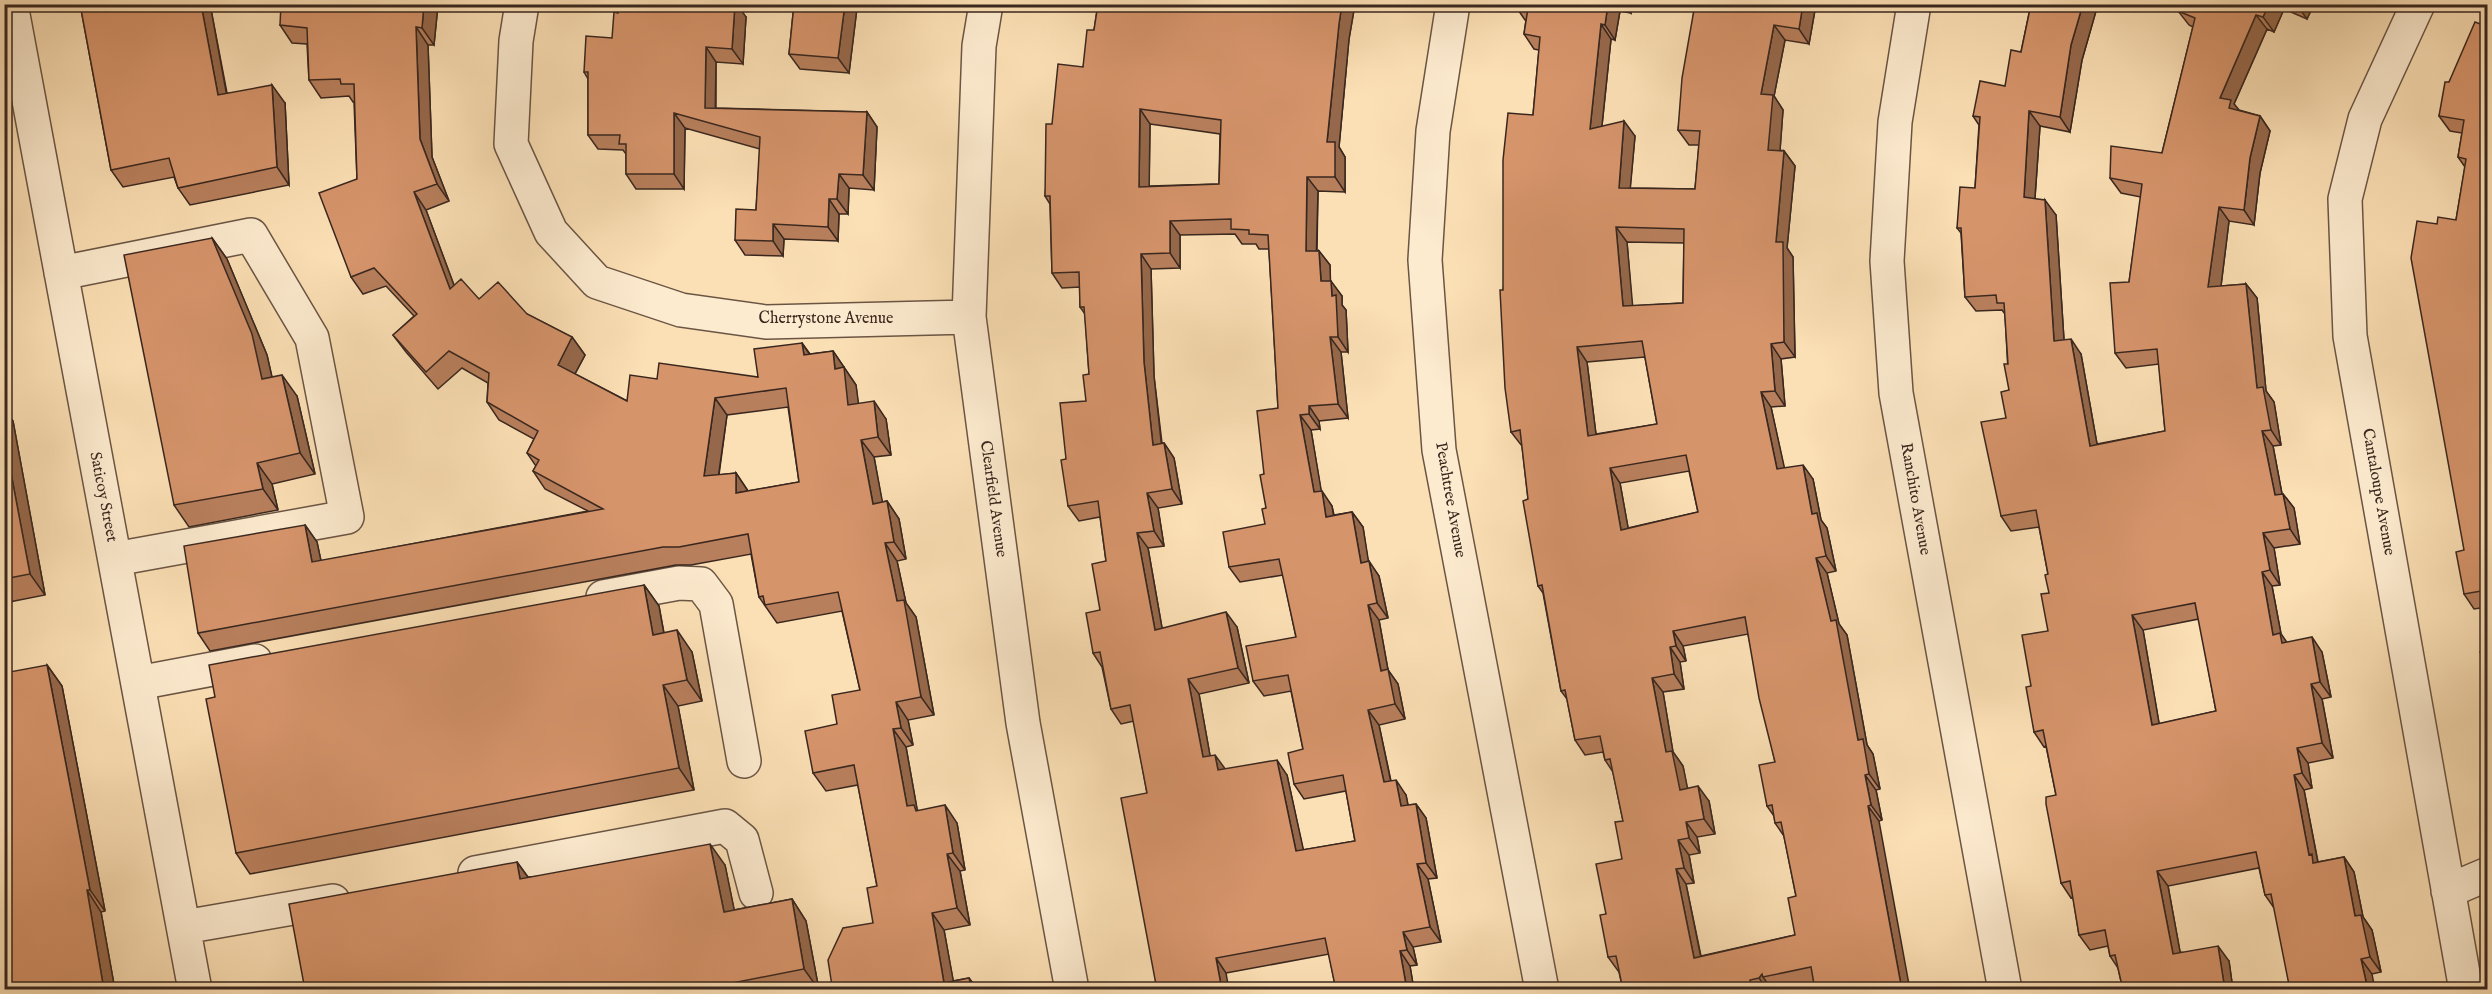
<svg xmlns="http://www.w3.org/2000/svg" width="2492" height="994" font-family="'IM FELL English',serif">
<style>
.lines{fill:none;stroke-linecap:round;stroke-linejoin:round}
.minor-casing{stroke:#6a5544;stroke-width:36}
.minor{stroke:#fdebcf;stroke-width:33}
.wall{fill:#b87f5c;stroke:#39271f;stroke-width:1.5;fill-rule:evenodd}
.shaded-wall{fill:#96684b;stroke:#39271f;stroke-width:1.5}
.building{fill:#d6946b;stroke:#39271f;stroke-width:1.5;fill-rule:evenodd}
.labels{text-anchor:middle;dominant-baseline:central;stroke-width:5;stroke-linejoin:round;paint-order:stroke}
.street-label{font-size:16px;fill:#39271f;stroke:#fdebcf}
</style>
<rect width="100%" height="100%" fill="#fce0b5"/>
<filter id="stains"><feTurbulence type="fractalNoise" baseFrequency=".00333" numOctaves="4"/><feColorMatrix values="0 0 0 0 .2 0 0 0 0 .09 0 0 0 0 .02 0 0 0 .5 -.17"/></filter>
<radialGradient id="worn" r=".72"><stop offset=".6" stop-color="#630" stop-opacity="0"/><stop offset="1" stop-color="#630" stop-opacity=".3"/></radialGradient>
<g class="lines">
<g class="minor-casing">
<path id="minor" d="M11,4L195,990
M522,4L516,41L511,144L551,232L597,282L681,310L766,322L969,317
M986,4L979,46L969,317L1023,723L1072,990
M1453,4L1433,131L1425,260L1439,450L1542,990
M1914,4L1895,122L1887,261L1896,393L2005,990
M2418,4L2365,119L2345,199L2350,336L2466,990
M61,273L251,235L312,338L347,517L115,559
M603,597L679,583L701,584L716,604L744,761
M138,683L255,661
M475,873L725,826L742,840L756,893
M2448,891L2488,874
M184,927L333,901"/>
</g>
<use href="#minor" class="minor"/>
</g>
<path class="wall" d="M80,4H210L227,93L285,103L289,185L190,205L178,188L174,177L123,187L111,170Z
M794,4H865L864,9L857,8L849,73L800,69L789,54Z
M1098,4H1355L1349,39L1339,147L1345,157V192L1318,191L1317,251H1319L1330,265V281L1342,296V305L1346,310L1348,352H1341L1348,418L1319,421L1320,429L1311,430L1321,491L1332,506L1334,515L1352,512L1363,527L1368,561L1379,576L1388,618L1379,620L1388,670L1398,684L1405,719L1379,725L1391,781L1406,795L1408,805L1416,804L1426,818L1437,878L1428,879L1441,942L1413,947L1417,965L1410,966L1414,990H1336L1329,954L1226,973L1157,990L1147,793L1134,721L1121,724L1111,709L1102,667L1093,653L1100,610L1106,561L1100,517L1079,521L1068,506L1066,459L1086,401L1089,374L1085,314L1080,307V287L1062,288L1052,273L1050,204L1045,196L1052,124L1083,67L1094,30ZM1150,124L1220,134L1219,184L1149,186ZM1235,234L1242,244H1256L1259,249H1269L1278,408L1264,474L1266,508L1265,524L1229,567L1240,582L1283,575L1296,637L1253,681L1264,696L1291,691L1303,749L1294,784L1304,799L1346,791L1355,841L1303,850L1287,775L1225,769L1210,756L1199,694L1249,683L1237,627L1162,628L1148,548L1164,546L1158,508L1182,504L1174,458L1164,443H1162L1154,376L1151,269L1180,268V235Z
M1514,4H1632L1631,13L1620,11L1615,40L1611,39L1602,126L1635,136L1630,188L1695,189L1699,145H1689L1678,130L1695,4L1815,10L1809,44L1785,40L1774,96L1783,110L1780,150L1784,151L1795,166L1787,248L1793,257L1795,357L1781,359L1785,406L1771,407L1784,468L1813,479L1821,520L1827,528L1836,571L1827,573L1839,624L1847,635L1867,745L1873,754L1880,789L1876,790L1882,820L1879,821L1814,983L1786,990H1623L1619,972L1608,957L1606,914L1622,859L1623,821L1613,772L1605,760L1603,752L1585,755L1575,740L1567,699L1561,691L1543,593L1538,586L1522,446L1511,432L1503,290L1533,115L1539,50L1534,49L1524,34L1526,20H1525ZM1627,242L1684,243L1683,303L1632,306ZM1645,357L1657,424L1596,434L1587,362ZM1689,471L1698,512L1628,528L1620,483ZM1748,634L1775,762L1767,806L1774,816L1775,823L1784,836L1796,896L1795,935L1701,956L1686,884L1694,883L1689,855L1700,853L1697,837L1715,834L1709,801L1687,788L1683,766L1673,752L1663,692L1684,689L1680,662L1686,661L1683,646Z
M2031,4H2098L2082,60L2070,132L2040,126L2035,198L2056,215L2064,340L2081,354L2097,444L2165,431L2159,364L2126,368L2115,353L2129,282L2141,197L2121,193L2110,178L2162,153L2193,27L2189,25L2178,11L2181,4H2314L2307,19L2284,9L2274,32L2267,29L2234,104L2239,110L2260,116L2270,131L2260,173L2254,225L2229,221L2221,286L2246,284L2257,298L2266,391L2274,402L2281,445L2273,446L2282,494H2283L2294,508L2300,544L2274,548L2280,585L2272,586L2281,634L2286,642L2322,652L2331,697L2322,699L2333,758L2308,763L2312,788L2304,790L2318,862L2344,857L2354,872L2363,917L2372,930L2381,972L2372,974L2274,908L2265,895L2259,868L2168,886L2180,952L2229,961L2233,990H2123L2118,968L2110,956L2108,946L2090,950L2079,935L2073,897L2071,898L2061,883L2056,795L2046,746L2044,747L2034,732L2031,686L2048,631L2049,593L2048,574L2039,527L2011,531L2001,516L2006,418L2009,390L2005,314L2002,310L1976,311L1965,297L1961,233L1957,228L1975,188L1979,125L1973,116L2005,86L2021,52ZM2199,619L2216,711L2159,724L2143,630Z
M438,5L434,45H428L432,157L449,201L426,210L454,285L479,299L527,314L572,337L585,355L575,374L627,401L657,379L758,377L802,343L810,354L833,351L856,385L858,404L886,419L891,455L874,457L882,502L887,501L899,519L906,559L897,561L906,603L916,617L934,715L908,720L913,745L906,747L917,809L918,811L957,823L965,870L960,871L970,925L944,930L953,981L969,978L978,990H835L832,986L873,923L877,886L858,785L826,791L813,773L837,724L860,690L842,611L777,623L759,597L751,554L691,565H676L210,651L198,633L305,525L317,542L321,561L588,511L545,489L533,471L536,466L527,453L534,439L499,420L487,402L488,383L462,368L438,389L406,352L393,335L414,316L386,286L363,294L351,277L357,179L354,102H353L349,96L321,98L309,80L307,44L292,43L280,25ZM788,407L799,482L748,491L736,473L719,475L727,415Z
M2487,15V607L2474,609L2464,594V550L2437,224L2456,220L2465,167L2458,157L2462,133L2450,131L2439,116L2449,82L2483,25Z
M746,17L743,64L716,62V108L867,112L877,127L874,190L849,188L848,214H839L838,241L784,239L783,256L745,255L735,240L756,210L760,149L685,128L684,189H636L626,174V154L623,150L598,149L588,135V79L584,72L612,38Z
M212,238L227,259L267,355L272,377L297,396L315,474L272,484L278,510L189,527L174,505Z
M4,393L9,416L13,421L45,595L4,603Z
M644,585L659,606L664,633L692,652L702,701L678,706L694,790L250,874L236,853Z
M47,665L62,686L105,911L101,912L115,990H4Z
M517,862L528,877L725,865L734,910L792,899L806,921L819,990H305Z"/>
<path class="shaded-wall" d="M201,4H210L230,113L218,95Z
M424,4H437L438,5L434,45L422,28Z
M735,4H737L746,17L743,64L732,49Z
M845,4H855L857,8L849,73L838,58Z
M1342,4H1355L1349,39L1339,147L1345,157V192L1335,177L1327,142L1339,24Z
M1608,4H1616L1620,11L1615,40L1605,25Z
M1625,4H1632L1631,13Z
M1803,4H1811L1815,10L1809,44L1799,29Z
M2083,4H2098L2082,60L2070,132L2060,117L2071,45Z
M2269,4H2281L2284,9L2274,32L2263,17Z
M2314,4L2307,19L2297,5Z
M2256,15L2267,29L2234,104L2242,114L2240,123L2220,98Z
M1601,24L1611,39L1600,144L1590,129Z
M1774,25L1785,40L1774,96L1783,110L1779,164L1768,150L1761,94Z
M416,27L428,45L432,157L449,201L437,184L420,139Z
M706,47L716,62L715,123L705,108Z
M272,85L285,103L289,185L277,167Z
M1140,109L1150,124L1149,202L1139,187Z
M2029,111L2040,126L2034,211L2024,197Z
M867,112L877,127L874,190L863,175Z
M674,113L685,128L684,189L674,174Z
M2260,116L2270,131L2260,173L2254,225L2244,210L2250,158Z
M1624,121L1635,136L1629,203L1619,188Z
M1784,151L1795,166L1787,248L1793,257L1795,357L1784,342L1776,242Z
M839,174L849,188L848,214L837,199Z
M1307,177L1318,191L1316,266L1306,251Z
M414,192L426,210L462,307L450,289Z
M829,199L839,214L838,241L828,227Z
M2045,200L2056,215L2065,356L2054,341Z
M2219,207L2229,221L2219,302L2208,287Z
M1170,221L1180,235V268L1170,253Z
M773,224L784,239L783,256L773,241Z
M1616,227L1627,242L1634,321L1623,306Z
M212,238L227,259L267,355L277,400L262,379Z
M1319,251L1330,265L1331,296L1321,281Z
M1141,254L1151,269L1154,376L1163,459L1153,445L1144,362Z
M1331,281L1342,296V305L1346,310L1348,352L1338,337L1332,296Z
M2246,284L2257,298L2266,391L2274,402L2281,445L2271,430L2257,388Z
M572,337L585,355L570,383L558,365Z
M1330,337L1341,352L1348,418L1338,404Z
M2071,339L2081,354L2100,461L2090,446Z
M802,343L814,361L804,355Z
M1771,344L1781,359L1785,406L1775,391Z
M1577,347L1587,362L1598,451L1588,436Z
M833,351L856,385L861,422L848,405L835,369Z
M282,375L297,396L315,474L300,453Z
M1761,392L1771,407L1788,484L1777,469Z
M4,393L9,416L13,421L45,595L30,574L4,436Z
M715,398L727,415L716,493L704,476Z
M874,401L886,419L891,455L878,437Z
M1309,406L1319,421L1320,429L1309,414Z
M1300,415L1311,430L1324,507L1314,492Z
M2262,431L2273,446L2285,510L2275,495Z
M861,440L874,457L886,521L873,504Z
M1164,443L1174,458L1182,504L1172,489Z
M257,463L272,484L278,510L263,489Z
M1803,465L1813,479L1821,520L1827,528L1836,571L1826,556L1812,514Z
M1610,468L1620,483L1631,544L1621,530Z
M736,473L748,491L736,493Z
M1322,491L1332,506L1336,532L1326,517Z
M1147,493L1158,508L1164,546L1154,531Z
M2283,494L2294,508L2300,544L2290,529Z
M887,501L899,519L906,559L894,542Z
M1352,512L1363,527L1371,577L1361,563Z
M305,525L317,542L325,580L312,562Z
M1137,533L1148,548L1165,645L1155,630Z
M2263,533L2274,548L2280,585L2270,570Z
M885,543L897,561L906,603L916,617L934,715L921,697L897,601Z
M1816,558L1827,573L1839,624L1847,635L1867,745L1873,754L1880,789L1869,774L1858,740Z
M1369,561L1379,576L1388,618L1377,603Z
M2262,572L2272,586L2281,634L2291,648L2293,658L2273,635Z
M644,585L659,606L668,657L653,635Z
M1368,605L1379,620L1388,670L1398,684L1405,719L1395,704L1381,671Z
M1226,612L1237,627L1249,683L1238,668Z
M2132,615L2143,630L2162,740L2152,725Z
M677,630L692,652L702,701L687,680Z
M1673,631L1683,646L1686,661L1676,646Z
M2312,637L2322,652L2331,697L2320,682Z
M1670,647L1680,662L1684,689L1674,674Z
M47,665L62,686L105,911L90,890Z
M1652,678L1663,692L1673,752L1683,766L1691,805L1680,790L1666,752Z
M1188,679L1199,694L1213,772L1203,757Z
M2311,684L2322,699L2333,758L2322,743Z
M663,685L678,706L694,790L679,768Z
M896,702L908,720L913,745L901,728Z
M1368,710L1379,725L1394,797L1384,782Z
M893,729L906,747L917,809L926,822L907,806Z
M2297,748L2308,763L2312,788L2302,773Z
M1215,755L1226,770H1218Z
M1277,760L1287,775L1307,866L1296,851Z
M1865,775L1876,790L1882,820L1871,805Z
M2294,775L2304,790L2318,863H2313L2309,855Z
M1396,780L1406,795L1411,821L1401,806Z
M1698,786L1709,801L1715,834L1704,819Z
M1416,804L1426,818L1437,878L1426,863Z
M945,805L957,823L965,870L953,853Z
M1868,806L1879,821L1910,990H1902Z
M1686,822L1697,837L1700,853L1689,838Z
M1678,840L1689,855L1694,883L1684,868Z
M710,844L725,865L739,933L724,912Z
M947,854L960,871L970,925L957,908Z
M2344,857L2354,872L2363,917L2372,930L2381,972L2370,957L2355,916Z
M517,862L532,883L520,879Z
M1417,864L1428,879L1441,942L1430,927Z
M1676,869L1686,884L1704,973L1694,958Z
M2157,871L2168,886L2183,968L2173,954Z
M87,890L101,912L115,990H104Z
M792,899L806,921L819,990L804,969Z
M932,913L944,930L955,990L944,983Z
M1403,932L1413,947L1417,965L1407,950Z
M2218,946L2229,961L2233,990H2225Z
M1400,951L1410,966L1414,990H1407Z
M1216,958L1226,973L1229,990H1222Z
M2361,959L2372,974L2375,990H2368Z
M1762,974L1763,977L1772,990H1767L1759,978Z
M969,978L978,990H972Z"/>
<path class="building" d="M80,4H201L218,95L272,85L277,167L178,188L169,158L111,170Z
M281,4H424L422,28L416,27L420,139L437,184L414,192L450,289L461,279L479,299L498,282L527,314L572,337L558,365L627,401L630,375L657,379L659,363L758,377L754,349L802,343L804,355L833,351L835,369L844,367L848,405L874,401L878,437L861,440L873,504L887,501L894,542L885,543L897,601L904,600L921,697L896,702L901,728L893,729L907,806L914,805L916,811L945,805L953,853L947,854L957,908L932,913L944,983L969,978L972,990H856L855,984L832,986L828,960L843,928L873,923L867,888L877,886L854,765L813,773L805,731L837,724L832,695L860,690L838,592L765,605L763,596L759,597L748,534L679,547H663L198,633L184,546L305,525L312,562L603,509L533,471L539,460L527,453L538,431L487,402L489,373L449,351L426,372L393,335L417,314L374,268L351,277L319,193L357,179L354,84H341L340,79L309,80L307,28L280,25ZM786,388L799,482L736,493V473L704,476L715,398Z
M619,4H735L732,49L706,47L705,108L867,112L863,175L839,174L837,199H829L828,227L773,224V241L735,240L736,209L756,210L760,137L674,113V174H626V144H619L620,135H588V72H584L586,36L612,38L614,12L618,13Z
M794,4H845L838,58L789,54Z
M1098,4H1342L1339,24L1327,142H1335V177H1307L1306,251H1319L1321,281H1331L1332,296L1336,295L1338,337H1330L1338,404L1309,406V414L1300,415L1314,492L1322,491L1326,517L1352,512L1361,563L1369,561L1377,603L1368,605L1381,671L1388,669L1395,704L1368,710L1384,782L1396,780L1401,806L1416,804L1426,863L1417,864L1430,927L1403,932L1407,950L1400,951L1407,990H1336L1325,938L1216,958L1222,990H1157L1121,798L1147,793L1130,705L1111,709L1100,652L1093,653L1086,613L1100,610L1092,564L1106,561L1098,501L1068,506L1061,460L1066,459L1060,403L1086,401L1083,375L1089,374L1084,307H1080L1079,272L1052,273L1050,196H1045L1046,124H1052L1058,64L1083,67L1087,30H1094ZM1140,109L1221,120L1219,184L1139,187ZM1231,219V229L1249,230V234L1268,235L1278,408L1257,411L1264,474L1260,475L1266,508L1262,509L1265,524L1223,532L1229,567L1279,559L1296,637L1246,646L1253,681L1288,675L1303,749L1288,753L1294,784L1343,775L1355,841L1296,851L1277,760L1218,770L1215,755L1203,757L1188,679L1238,668L1226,612L1155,630L1137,533L1154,531L1147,493L1172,489L1164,443L1153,445L1144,362L1141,254L1170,253V221Z
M1514,4H1608L1605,25L1601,24L1590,129L1624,121L1619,188L1695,189L1700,131L1678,130L1682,78L1695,4H1803L1799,29L1774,25L1761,94L1773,95L1768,150L1784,151L1776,242H1783L1784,342L1771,344L1775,391L1761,392L1777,469L1803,465L1812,514L1817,513L1826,556L1816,558L1831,621L1836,620L1858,740L1863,739L1869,774L1865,775L1871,805L1868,806L1902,990H1815L1811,967L1763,977L1762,974L1759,978L1750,980L1751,984L1724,990H1623L1616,956L1608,957L1600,915L1606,914L1596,864L1622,859L1615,822L1623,821L1610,759L1605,760L1600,736L1575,740L1565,690L1561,691L1542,585L1538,586L1523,501L1528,499L1520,430L1511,432L1505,388L1500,290H1503V160L1508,113L1533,115L1540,37L1524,34L1528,8ZM1616,227L1684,229L1683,303L1623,306ZM1642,341L1657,424L1588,436L1577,347ZM1686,455L1698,512L1621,530L1610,468ZM1745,617L1759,698L1775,762L1759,765L1767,806L1772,805L1775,823L1781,822L1796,896L1788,898L1795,935L1694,958L1676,869L1684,868L1678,840L1689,838L1686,822L1704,819L1698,786L1680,790L1672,751L1666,752L1652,678L1674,674L1670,647L1676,646L1673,631Z
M2031,4H2083L2071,45L2060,117L2029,111L2024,197L2045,200L2054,341L2071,339L2090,446L2165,431L2157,349L2115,353L2110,283L2129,282L2142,184L2110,178L2111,146L2162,153L2195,18L2178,11L2181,4H2269L2263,17L2256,15L2220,98L2231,100L2229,108L2260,116L2250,158L2244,210L2219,207L2208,287L2246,284L2257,388L2263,387L2271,430L2262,431L2275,495L2283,494L2290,529L2263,533L2270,570L2262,572L2273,635L2280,633L2282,643L2312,637L2320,682L2311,684L2322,743L2297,748L2302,773L2294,775L2309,855L2312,854L2313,863L2344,857L2355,916L2361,915L2370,957L2361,959L2368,990H2290L2271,894L2265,895L2256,852L2157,871L2173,954L2218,946L2225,990H2123L2115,955L2110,956L2105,930L2079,935L2070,881L2061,883L2046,804V797L2056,795L2043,730L2034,732L2026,687L2031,686L2022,635L2048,631L2041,594L2049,593L2045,575L2048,574L2036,510L2001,516L1981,422L2006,418L2001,392L2009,390L2004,364H2008L2004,303H1997L1996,295L1965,297L1961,228H1957L1960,187L1975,188L1980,117L1973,116L1980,81L2005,86L2011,50L2021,52ZM2195,603L2216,711L2152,725L2132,615Z
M2487,15V590L2464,594L2456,552L2464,550L2411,258L2417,221L2437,224L2438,217L2456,220L2466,159L2458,157L2464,120L2439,116L2445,82H2449L2475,22L2483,25Z
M212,238L252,334L262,379L282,375L300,453L257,463L263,489L174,505L124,255Z
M4,436L30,574L4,579Z
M644,585L653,635L677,630L687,680L663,685L679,768L236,853L206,699L215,697L209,665Z
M2487,649V670L2480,652Z
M47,665L90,890H87L104,990H4V673Z
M2487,685V694L2484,687Z
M710,844L724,912L792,899L804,969L697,990H305L289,904L517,862L520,879Z"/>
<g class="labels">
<g class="street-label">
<text x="826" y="319">Cherrystone Avenue</text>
<text transform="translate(2378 492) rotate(80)">Cantaloupe Avenue</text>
<text transform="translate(103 497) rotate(79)">Saticoy Street</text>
<text transform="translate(993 499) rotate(82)">Clearfield Avenue</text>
<text transform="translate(1915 499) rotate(80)">Ranchito Avenue</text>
<text transform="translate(1450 500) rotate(80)">Peachtree Avenue</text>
</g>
</g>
<rect width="2492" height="994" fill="none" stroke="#fce0b5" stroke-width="24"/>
<rect x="6" y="6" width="2480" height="982" fill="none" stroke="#39271f" stroke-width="3"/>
<rect x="12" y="12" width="2468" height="970" fill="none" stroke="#39271f" stroke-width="1.5"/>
<rect width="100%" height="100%" filter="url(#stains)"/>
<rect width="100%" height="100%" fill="url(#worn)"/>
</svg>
